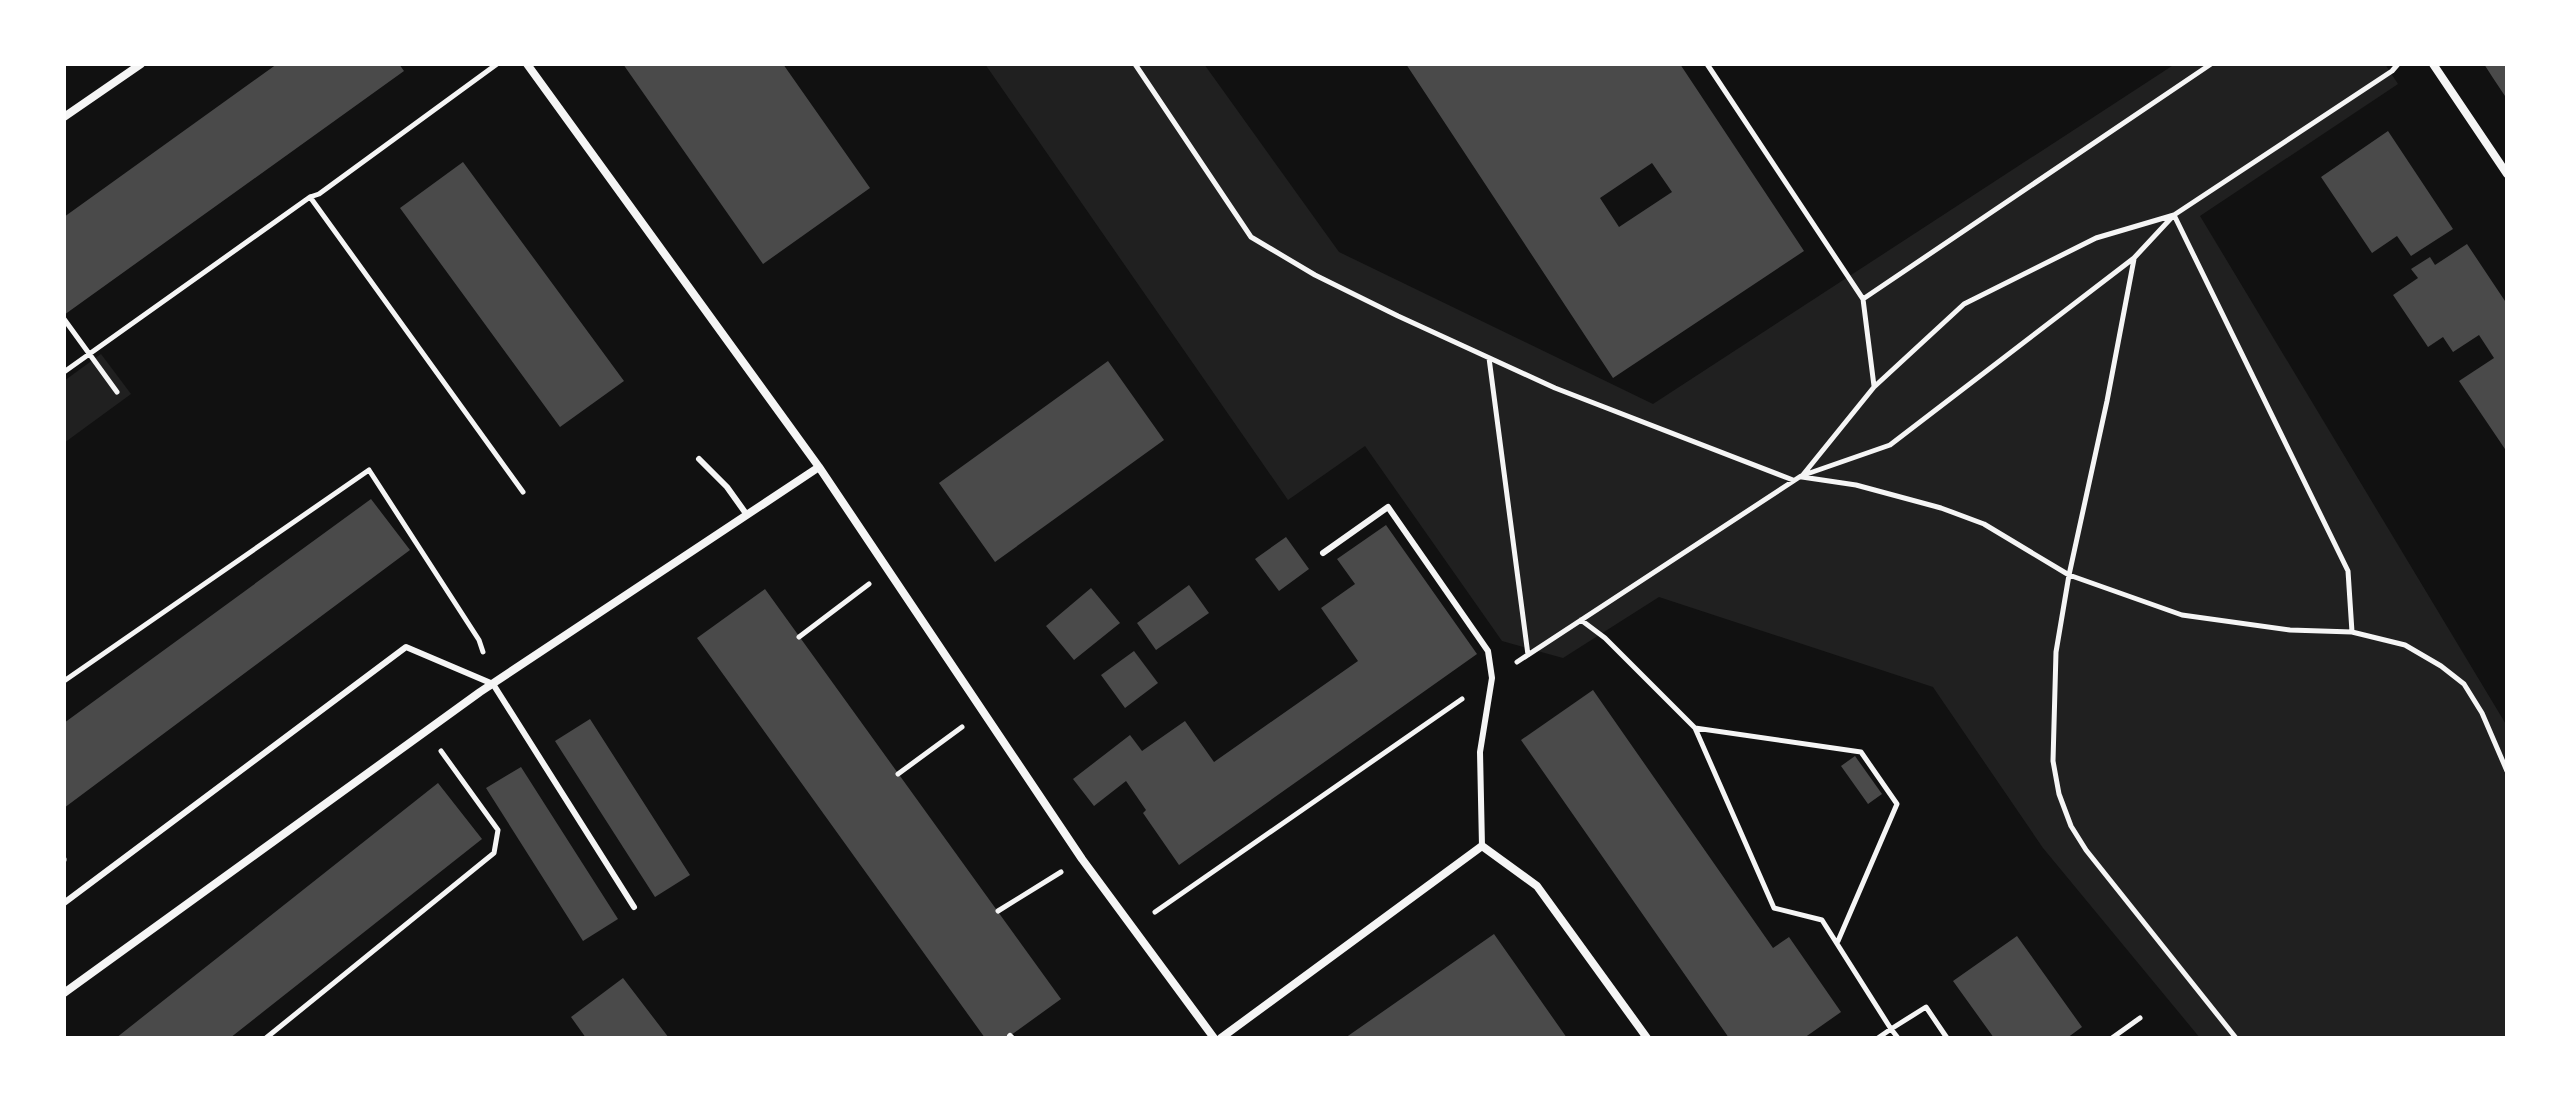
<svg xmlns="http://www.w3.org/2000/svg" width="2571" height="1102" font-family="'Work Sans',sans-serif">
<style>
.green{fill:#202020}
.building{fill:#4a4a4a;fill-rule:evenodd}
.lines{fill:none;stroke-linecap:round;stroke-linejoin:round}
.path{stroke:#f5f5f5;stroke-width:5}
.service{stroke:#f5f5f5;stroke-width:6}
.minor{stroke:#f5f5f5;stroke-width:8}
</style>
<rect width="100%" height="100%" fill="#111"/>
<path class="green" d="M985,64H1204L1339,252L1653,404L2175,64H2385L2398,84L2200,216L2507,726V1038H2200L2043,848L1933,687L1659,597L1563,658L1502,641L1365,446L1288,500Z
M101,354L131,394L64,443V381Z"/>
<path class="building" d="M277,64H399L404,71L64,315V217Z
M623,64H783L870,188L763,264Z
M1406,64H1680L1804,251L1613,378ZM1652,163L1672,192L1619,227L1600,198Z
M2484,64H2507V99L2493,78Z
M2388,131L2453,229L2411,256L2397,236L2372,253L2321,177Z
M463,162L624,381L560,427L400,208Z
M2467,244L2507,304V452L2459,381L2494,358L2479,335L2453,352L2443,337L2428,347L2393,295L2418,278L2411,269L2430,257L2435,265Z
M1108,361L1164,440L995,562L939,483Z
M371,499L410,550L64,808V723Z
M1386,525L1477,654L1179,865L1143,813L1146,810L1126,781L1094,806L1073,779L1130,735L1142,751L1185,721L1214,762L1358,661L1321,608L1355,584L1337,559Z
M1286,537L1309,569L1279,591L1255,559Z
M1189,585L1209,613L1156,650L1137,623Z
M1091,588L1120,623L1074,660L1046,626Z
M765,589L1061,999L1007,1038H985L697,638Z
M1134,651L1158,683L1125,708L1101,675Z
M1593,690L1773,948L1789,937L1841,1012L1804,1038H1729L1521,740Z
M590,719L690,875L655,897L555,741Z
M1855,756L1882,794L1868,804L1841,766Z
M521,767L618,919L583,941L486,788Z
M438,783L482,839L230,1038H116Z
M1494,934L1567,1038H1345Z
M2017,936L2082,1027L2067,1038H1994L1953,981Z
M623,978L669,1038H586L571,1017Z"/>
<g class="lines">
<path class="path" d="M1135,64L1251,237L1315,275L1398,316L1555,388L1793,480
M1707,64L1863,299L1874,386
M310,197L523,492
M2134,259L2107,401L2069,575L2056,652L2053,761L2059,794L2071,826L2086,850L2236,1038
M1863,299L2211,64
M64,319L117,392
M1489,358L1528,655
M64,372L310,197L319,194L497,64
M1802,476L1874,387L1964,304L2096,238L2174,215L2348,571L2352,632
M1802,477L1856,485L1941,508L1984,524L2069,575L2182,615L2290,630L2352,632L2405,645L2441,666L2464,684L2482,713L2507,771
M1581,620L1605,638L1695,728L1861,752L1897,804L1838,941
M799,637L869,584
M1517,662L1801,476L1890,445L2134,258L2174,215L2392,71L2398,64
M64,681L369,470L479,640L483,652
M1695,728L1774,908L1822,920L1891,1029L1926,1007L1947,1038
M898,774L962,727
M64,859V860
M998,911L1061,872
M1155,912L1462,699
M266,1038L494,853L498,830L441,751
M1878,1038L1891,1029L1898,1038
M2112,1038L2140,1018"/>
<path class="service" d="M699,459L727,487L747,515
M1323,553L1388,507L1488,651L1492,678L1480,752L1482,846
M64,903L406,647L493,684L634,907
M1010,1036L1012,1038"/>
<path class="minor" d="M527,64L819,467L1082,859L1214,1038
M2433,64L2507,174
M64,117L141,64
M64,993L480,692L819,467
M1221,1038L1482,846L1537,886L1647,1038"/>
</g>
<rect width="2571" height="1102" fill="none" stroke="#ffffff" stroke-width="132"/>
</svg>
